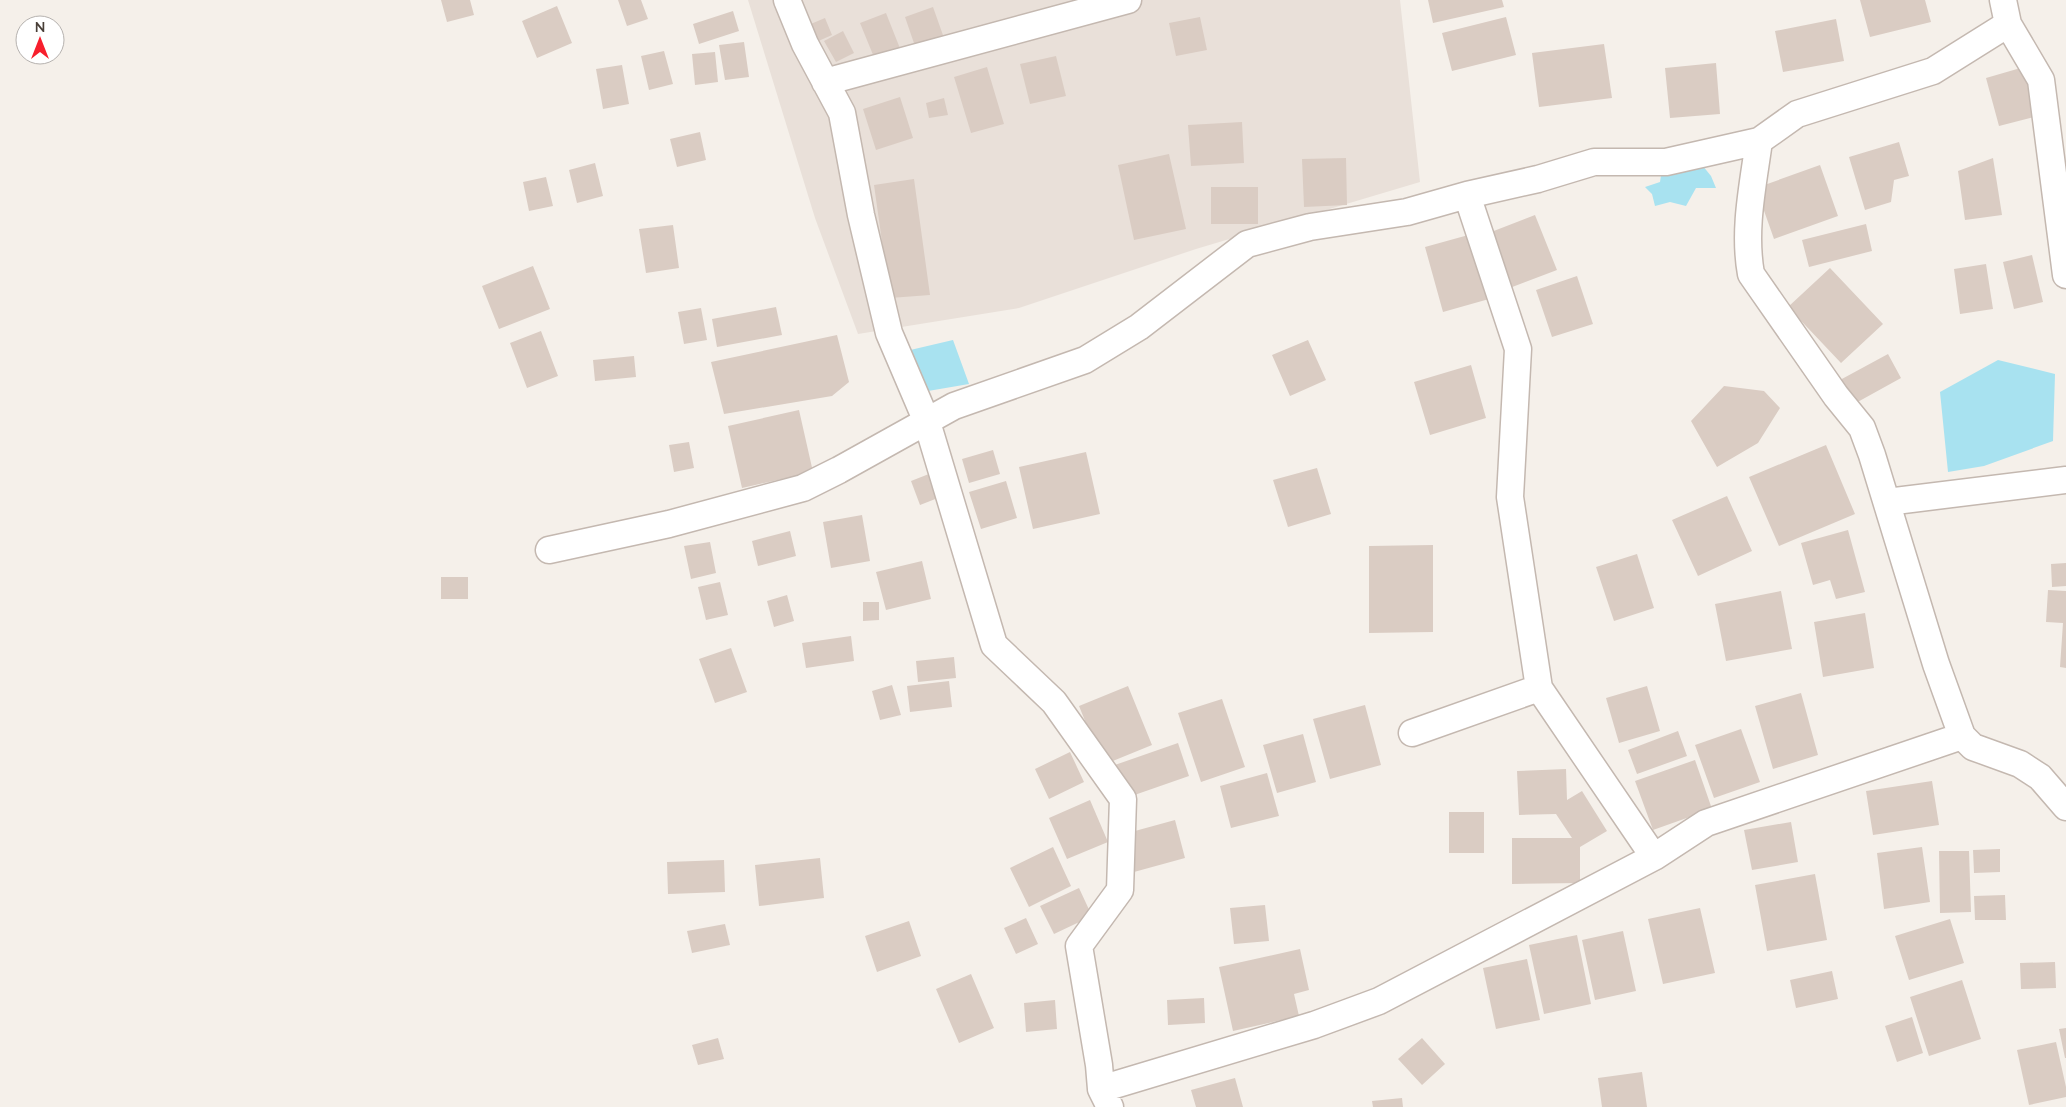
<svg xmlns="http://www.w3.org/2000/svg" width="2066" height="1107" font-family="Mulish,sans-serif">
<style>
.residential{fill:#e9e0d9}
.water{fill:#a8e2f0}
.building{fill:#daccc3}
.lines{fill:none;stroke-linecap:round;stroke-linejoin:round}
.minor-casing{stroke:#c4b8b0;stroke-width:29}
.minor{stroke:#fff;stroke-width:26}
</style>
<rect width="100%" height="100%" fill="#f5f0ea"/>
<path class="residential" d="M748,0H1400L1420,182L1196,249L1019,308L858,334L815,218Z"/>
<path class="water" d="M1698,160L1711,176L1716,188H1696L1686,206L1670,202L1655,206L1652,194L1645,187L1660,182L1662,169Z
M953,340L969,384L928,391L906,351Z
M1998,360L2055,374L2053,441L1984,466L1948,472L1940,392Z"/>
<path class="building" d="M441,0H470L474,15L447,22Z
M618,0H641L648,19L627,26Z
M1428,0H1502L1504,7L1433,23Z
M1860,0H1925L1931,22L1870,37Z
M557,6L572,43L537,58L522,21Z
M933,7L944,38L916,49L905,17Z
M733,11L739,31L699,44L693,24Z
M886,13L903,56L878,67L860,23Z
M1200,17L1207,50L1176,56L1169,23Z
M1506,17L1516,55L1452,71L1442,33Z
M825,18L832,35L814,43L806,26Z
M1836,19L1844,61L1783,72L1775,31Z
M843,31L854,53L836,62L824,41Z
M744,42L749,77L725,80L719,45Z
M1604,44L1612,98L1539,107L1532,53Z
M664,51L673,84L649,90L641,56Z
M715,52L718,82L695,85L692,54Z
M1056,56L1066,96L1030,104L1020,64Z
M1716,63L1720,114L1670,118L1665,68Z
M622,65L629,104L603,109L596,69Z
M987,67L1004,124L971,133L954,77Z
M2024,67L2038,116L1999,126L1986,78Z
M900,97L913,138L876,150L863,109Z
M944,98L948,115L929,118L926,103Z
M1242,122L1244,163L1191,166L1188,125Z
M700,132L706,160L677,167L670,139Z
M1899,142L1909,176L1894,180L1891,202L1865,210L1849,157Z
M1169,154L1186,229L1134,240L1118,165Z
M1346,158L1347,205L1304,207L1302,159Z
M1993,158L2002,215L1965,220L1958,171Z
M595,163L603,196L577,203L569,170Z
M1820,165L1838,216L1774,239L1756,188Z
M546,177L553,206L529,211L523,182Z
M914,179L930,295L890,298L874,185Z
M1211,187H1258V224H1211Z
M1535,215L1557,270L1507,289L1486,234Z
M1866,224L1872,251L1809,267L1802,240Z
M673,225L679,268L646,273L639,229Z
M1472,234L1489,299L1443,312L1425,247Z
M2032,255L2043,302L2014,309L2003,262Z
M1986,264L1993,309L1960,314L1954,269Z
M533,266L550,309L499,329L482,286Z
M1830,268L1883,324L1841,363L1788,307Z
M1577,276L1593,324L1552,337L1536,290Z
M776,307L782,335L717,347L712,319Z
M701,308L707,340L684,344L678,312Z
M541,331L558,376L527,388L510,343Z
M837,335L849,382L832,396L724,414L711,362Z
M1308,340L1326,380L1290,396L1272,355Z
M1888,354L1901,378L1854,404L1840,380Z
M634,356L636,377L595,381L593,360Z
M1471,365L1486,418L1430,435L1414,382Z
M1724,386L1764,391L1780,408L1758,443L1717,467L1691,421Z
M799,410L813,472L742,488L728,426Z
M689,442L694,468L674,472L669,445Z
M1826,445L1855,514L1779,546L1749,477Z
M993,450L1000,474L969,483L962,459Z
M1086,452L1100,514L1033,529L1019,467Z
M1317,468L1331,514L1288,527L1273,480Z
M934,472L943,496L920,505L911,481Z
M1006,481L1017,518L981,529L969,492Z
M1727,496L1752,551L1698,576L1672,520Z
M862,515L870,561L831,568L823,522Z
M1848,530L1865,592L1836,599L1830,580L1813,585L1801,543Z
M790,531L796,556L758,566L752,541Z
M710,542L716,573L691,579L684,546Z
M1433,545V632L1369,633V546Z
M1637,554L1654,608L1614,621L1596,567Z
M922,561L931,599L886,610L876,572Z
M2066,563V586L2052,587L2051,564Z
M441,577H468V599H441Z
M720,582L728,615L706,620L698,587Z
M2048,590L2066,591V668L2060,667L2063,623L2046,622Z
M1781,591L1792,649L1726,661L1715,604Z
M787,595L794,621L774,627L767,601Z
M863,602H879V620L863,621Z
M1865,613L1874,668L1823,677L1814,622Z
M851,636L854,661L806,668L802,643Z
M731,648L747,692L715,703L699,659Z
M954,657L956,678L918,682L916,661Z
M949,681L952,707L910,712L907,686Z
M892,685L901,715L880,720L872,691Z
M1128,686L1152,745L1103,765L1079,706Z
M1647,686L1660,731L1619,743L1606,698Z
M1801,693L1818,755L1773,769L1755,706Z
M1222,699L1245,767L1201,782L1178,713Z
M1365,705L1381,765L1330,779L1313,719Z
M1741,729L1760,782L1714,798L1695,745Z
M1678,731L1687,756L1637,774L1628,750Z
M1303,734L1316,782L1277,793L1263,745Z
M1178,743L1189,776L1123,799L1112,766Z
M1070,752L1084,782L1049,799L1035,769Z
M1695,760L1712,809L1653,830L1635,781Z
M1566,769L1567,800L1582,791L1607,831L1580,847V883L1512,884V838H1572L1556,814L1519,815L1517,771Z
M1267,773L1279,816L1231,828L1220,786Z
M1932,781L1939,825L1873,835L1866,791Z
M1090,800L1108,842L1067,859L1049,818Z
M1449,812H1484V853H1449Z
M1175,820L1185,858L1134,872L1124,834Z
M1791,822L1798,862L1752,870L1744,830Z
M1053,847L1071,886L1029,907L1010,868Z
M1922,847L1930,902L1884,909L1877,853Z
M2000,849V872L1974,873L1973,850Z
M1939,851H1969L1971,912L1940,913Z
M820,858L824,898L759,906L755,865Z
M724,860L725,892L668,894L667,862Z
M1815,874L1827,940L1767,951L1755,885Z
M1079,888L1092,916L1054,934L1040,906Z
M2005,895L2006,920H1975L1974,896Z
M1265,905L1269,941L1234,944L1230,908Z
M1700,908L1715,973L1663,984L1648,919Z
M1026,918L1038,944L1016,954L1004,928Z
M1950,919L1964,963L1909,980L1895,936Z
M909,921L921,956L877,972L865,936Z
M725,924L730,945L692,953L687,931Z
M1623,931L1636,991L1595,1000L1582,940Z
M1577,935L1591,1004L1544,1014L1529,945Z
M1300,949L1309,990L1294,994L1299,1016L1233,1031L1219,967Z
M1527,959L1540,1020L1496,1029L1483,968Z
M2055,962L2056,988L2021,989L2020,963Z
M1832,971L1838,999L1796,1008L1790,980Z
M971,974L994,1028L959,1043L936,989Z
M1962,980L1981,1039L1929,1056L1910,997Z
M1204,998L1205,1023L1168,1025L1167,1000Z
M1055,1000L1057,1029L1026,1032L1024,1003Z
M1912,1017L1923,1053L1897,1062L1885,1026Z
M2066,1028V1058H2065L2059,1029Z
M718,1038L724,1059L698,1065L692,1045Z
M1422,1038L1445,1064L1422,1085L1398,1059Z
M2056,1042L2066,1087V1097L2029,1105L2017,1050Z
M1642,1072L1647,1107H1602L1598,1078Z
M1235,1078L1243,1107H1196L1191,1090Z
M1402,1098L1403,1107H1373L1372,1101Z"/>
<g class="lines">
<g class="minor-casing">
<path id="minor" d="M787,0L805,44L842,113L861,215L889,333L927,422L994,645L1054,702L1123,799L1120,890L1079,946L1099,1065L1101,1089L1110,1107
M2008,24L2041,80L2066,275
M825,82L1128,0
M1759,141C1753,185 1743,230 1751,274L1836,396L1862,428L1872,455L1936,664L1962,736L1973,747L2020,764L2040,777L2066,807
M1467,195L1518,349L1510,497L1539,688L1654,857
M1887,502L2066,480
M549,550L669,524L803,488L839,470L954,406L1085,360L1139,327L1247,244L1310,227L1407,212L1467,195L1538,179L1594,162H1666L1759,141L1797,114L1933,71L2008,24L2003,0
M1412,733L1539,688
M1101,1089L1314,1025L1379,1001L1654,857L1706,823L1962,736"/>
</g>
<use href="#minor" class="minor"/>
</g>
<g transform="translate(40 40)"><circle r="24" fill="#ffffff" stroke="#b6b2af"/>
<path d="M0-4L9 19L0 12L-9 19Z" fill="#f71f2d"/>
<text y="-8" font-size="14" font-weight="bold" text-anchor="middle" fill="#493f38">N</text>
</g>
</svg>
